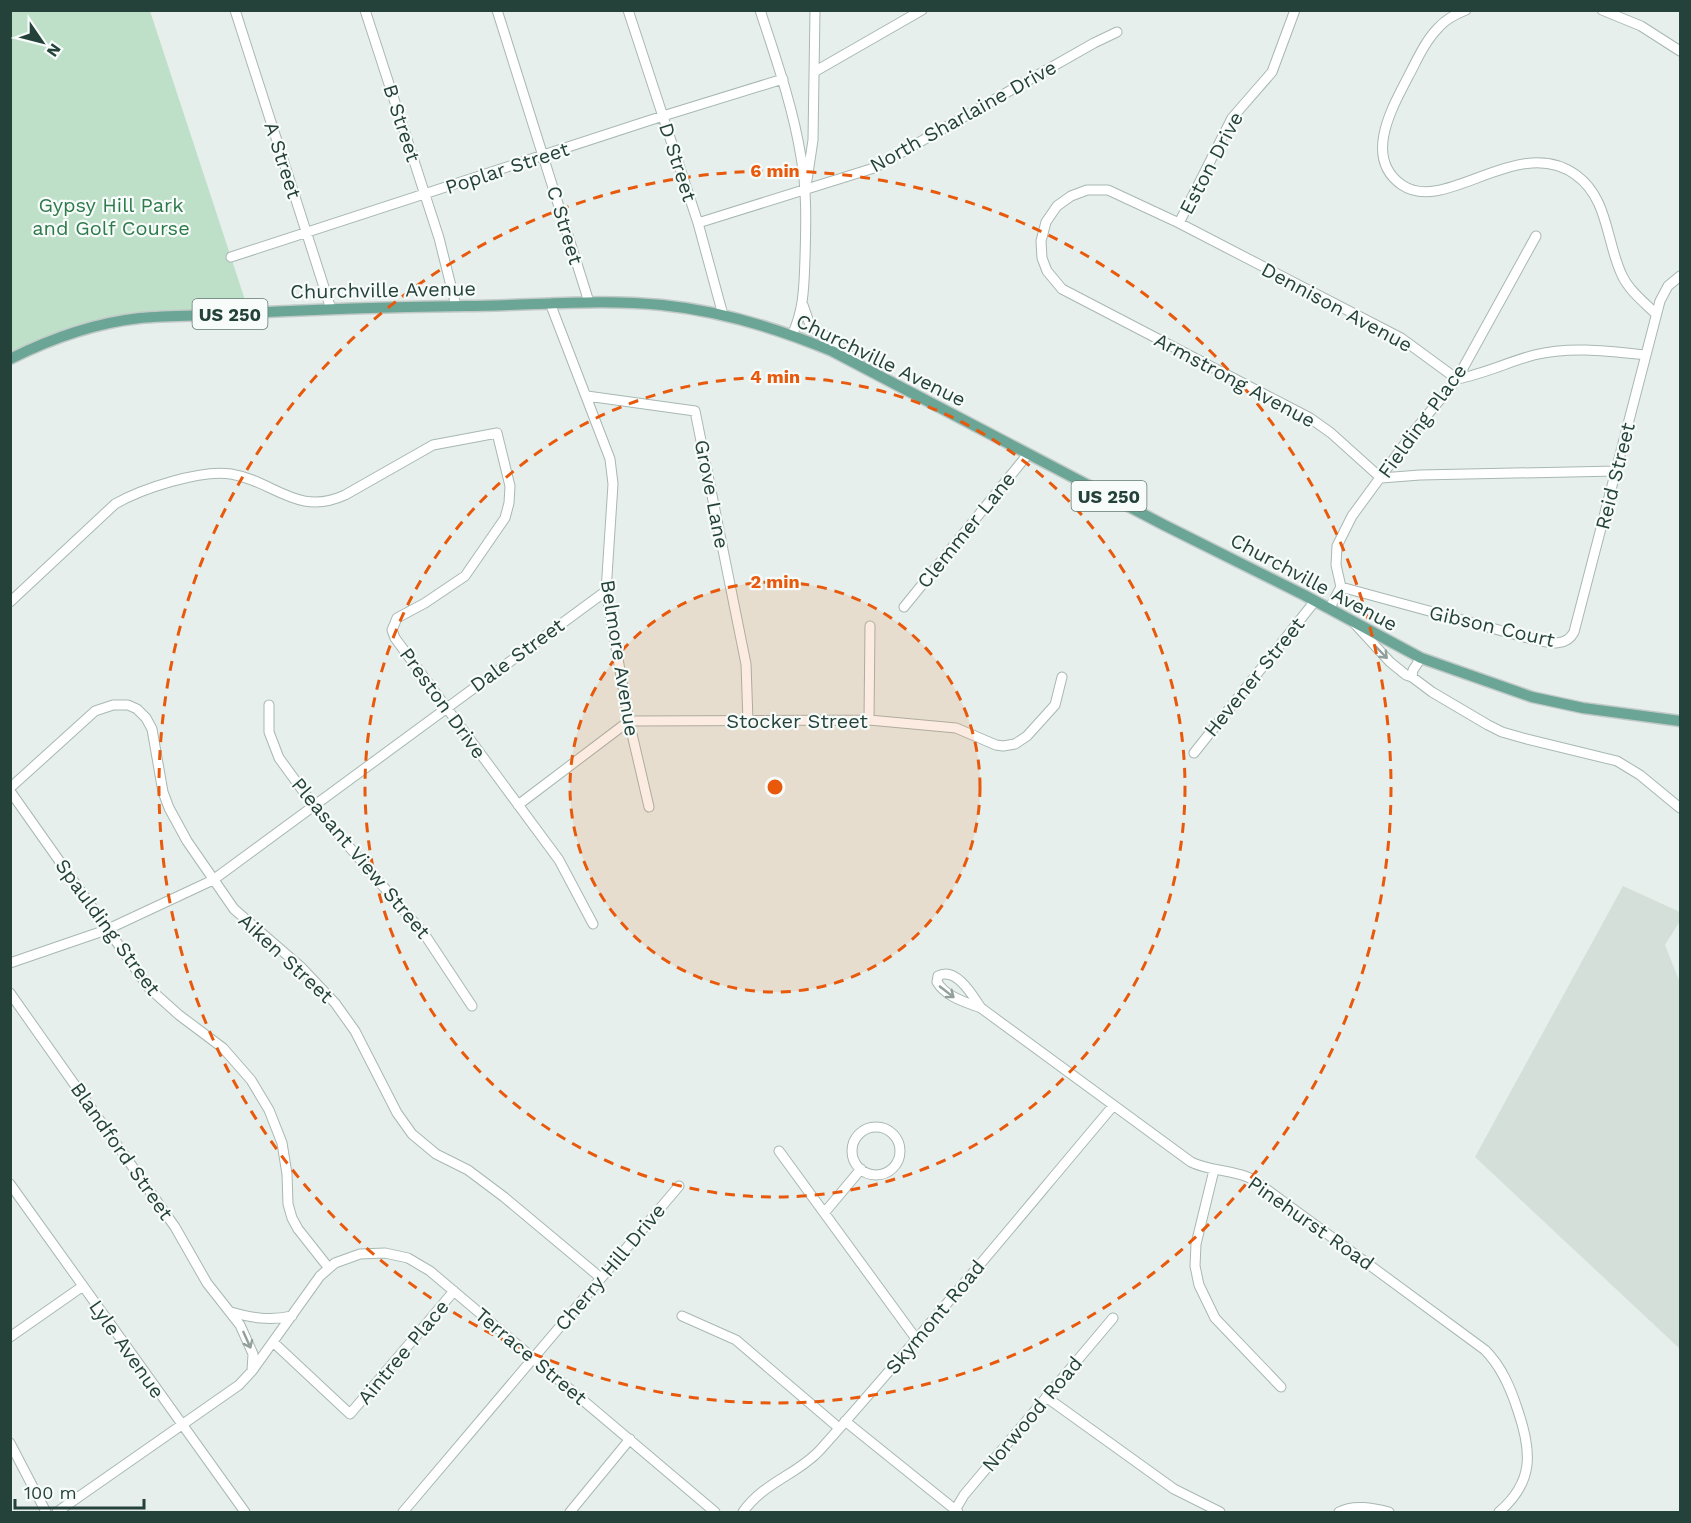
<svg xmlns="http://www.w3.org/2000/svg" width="1691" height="1523" font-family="'Work Sans',sans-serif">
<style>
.built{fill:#d4dfda}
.green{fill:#bfe0c8}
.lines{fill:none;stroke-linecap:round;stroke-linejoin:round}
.minor-casing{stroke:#a8b8b2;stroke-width:11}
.major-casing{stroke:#c2cac8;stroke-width:13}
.minor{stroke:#fff;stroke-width:9}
.major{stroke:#6aa596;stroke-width:10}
.oneway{stroke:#92a09c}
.ring{fill:none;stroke:#e8590c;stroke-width:3;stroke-dasharray:10 8}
.labels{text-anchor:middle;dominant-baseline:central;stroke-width:4.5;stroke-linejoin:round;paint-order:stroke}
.shield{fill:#f7fbf9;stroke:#637a73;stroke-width:1.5}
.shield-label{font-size:18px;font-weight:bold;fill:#24423a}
.street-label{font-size:20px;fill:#24423a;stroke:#f7fbf9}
.park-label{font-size:20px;fill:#2d7a4b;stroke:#f7fbf9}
.centre{fill:#e8590c;stroke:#f7fbf9;stroke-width:3}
.ring-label{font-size:18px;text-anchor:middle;font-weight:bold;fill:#e8590c;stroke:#f7fbf9;stroke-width:4.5;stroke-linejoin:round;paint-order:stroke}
</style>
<rect width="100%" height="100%" fill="#e6efeb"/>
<path class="built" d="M1623,886L1680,912V921L1665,945L1680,983V1349L1475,1157Z"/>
<path class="green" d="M11,11H150L248,309L164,312L11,353Z"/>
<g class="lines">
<g class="minor-casing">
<path id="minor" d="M235,10L331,309
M365,10L439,238L456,306
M497,10L589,302
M628,10L698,223L723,315
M760,10C776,59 793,107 801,157C807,190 806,225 805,258C804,286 804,310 792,335
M1466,10C1456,14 1446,19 1439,27C1425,41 1417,60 1408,77C1392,108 1363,158 1402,185C1446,215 1518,133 1576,175C1608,198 1606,240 1621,273C1628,290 1644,302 1656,314
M1602,10L1641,26L1680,51
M814,72L922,10
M807,180L813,140L815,10
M698,223L874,168L1094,43L1117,32
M1179,223L1232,118L1272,72L1295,10
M231,257L663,116L783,79
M550,303L610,459L613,484L606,591L629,721L649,807
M803,305L809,322L814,328L836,343L855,360
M587,396L695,411L746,664L748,721
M1617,471L1420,475L1381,478L1331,433L1310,418L1062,289L1047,271L1042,258L1041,241L1046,222L1057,206L1071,196L1087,190H1108L1179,223L1401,338L1457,379C1484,374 1508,362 1534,355C1571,346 1608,351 1646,355
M1341,587L1528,638C1544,641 1565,650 1574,632L1660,301L1668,286L1680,276
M10,602L115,504C141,489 201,469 231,474C274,481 297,517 345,495L433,445L497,433L510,486L509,503L505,518L465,576L425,603L397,618L392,630L395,638L559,860L593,924
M904,607L1028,454
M1329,609L1341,587L1336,565L1337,546L1352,516L1415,430L1457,379L1536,236
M1355,624L1390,662L1406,675L1412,677L1432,692L1488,725L1502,732L1523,738L1617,761L1640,775L1680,808
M1412,677L1413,670L1421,658
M269,705V732L279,758L314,806L425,935L472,1006
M869,720L870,626
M1194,753L1315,601
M10,788L95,711L113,705H128L137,709L146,718L152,729L163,792L169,808L187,841L234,909L302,968L335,1003L355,1031L397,1113L412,1134L436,1154L468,1170L504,1197L601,1278
M10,791L149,988L179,1015L223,1048L251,1080L269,1110L282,1143L287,1174L288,1204L292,1218L298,1229L328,1267
M518,805L629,721L869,720L956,728L996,745L1003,746L1015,744L1027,736L1055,705L1062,677
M10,963L106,930L213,880L606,591
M10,993L175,1227L207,1283L240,1325L253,1354L252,1371
M981,1008C973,996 956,966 938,976L937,982C946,997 965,1002 981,1008L1191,1162C1211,1172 1234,1169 1254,1180L1485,1350C1502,1367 1511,1389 1518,1411C1532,1452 1534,1482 1499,1512
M852 1151a24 24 0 1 1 48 0a24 24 0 1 1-48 0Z
M779,1151L917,1340
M1214,1170L1196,1244L1195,1266L1199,1285L1215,1318L1281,1387
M10,1184L245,1512
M825,1212L861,1169
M231,1312C252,1318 270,1321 292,1316
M682,1316L736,1340L839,1428
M10,1337L83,1286
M273,1342L350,1414L454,1291
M1046,1397L1174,1489L1220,1512
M845,1421L958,1512
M10,1443L46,1512
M57,1512L239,1385L252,1371L320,1276L335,1263L360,1254L385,1253L408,1258L430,1271L715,1512
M403,1512L679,1186
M570,1512L630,1439
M743,1512C764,1482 797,1475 820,1450C921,1337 1016,1221 1113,1106
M954,1512L964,1495L1113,1318
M1339,1512C1354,1504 1373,1508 1389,1512"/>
</g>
<g class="major-casing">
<path id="major" d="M10,359C52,338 94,323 140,318C171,315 203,316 235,314C312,309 389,307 466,306C532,306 597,298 662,305C721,311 777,328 832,351L1164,525L1304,595L1421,658L1532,697L1583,708L1680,721"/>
</g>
<use href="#minor" class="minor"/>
<use href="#major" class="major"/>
</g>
<defs><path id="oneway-shaft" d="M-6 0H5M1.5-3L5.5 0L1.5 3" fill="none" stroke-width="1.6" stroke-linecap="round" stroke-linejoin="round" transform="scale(1.5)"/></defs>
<g class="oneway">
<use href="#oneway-shaft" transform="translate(1381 652) rotate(46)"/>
<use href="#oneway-shaft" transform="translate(947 992) rotate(38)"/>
<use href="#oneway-shaft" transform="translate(247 1340) rotate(66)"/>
</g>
<circle cx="775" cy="787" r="205" fill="#e8590c" fill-opacity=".12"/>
<g class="ring">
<circle cx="775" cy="787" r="205"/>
<circle cx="775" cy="787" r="410"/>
<circle cx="775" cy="787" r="616"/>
</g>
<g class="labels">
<g class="shield">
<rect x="192.5" y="299" width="75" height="30" rx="4.5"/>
<rect x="1071.5" y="481" width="75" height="30" rx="4.5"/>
</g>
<g class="shield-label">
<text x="230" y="314">US 250</text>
<text x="1109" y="496">US 250</text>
</g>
<g class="street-label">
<text transform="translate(963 116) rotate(-29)">North Sharlaine Drive</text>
<text transform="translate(402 123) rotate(72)">B Street</text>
<text transform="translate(283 160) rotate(72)">A Street</text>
<text transform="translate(678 162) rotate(72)">D Street</text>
<text transform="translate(1211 163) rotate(-62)">Eston Drive</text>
<text transform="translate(507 168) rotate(-18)">Poplar Street</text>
<text transform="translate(565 225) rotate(73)">C Street</text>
<text transform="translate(383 290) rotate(-1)">Churchville Avenue</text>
<text transform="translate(1337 307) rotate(28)">Dennison Avenue</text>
<text transform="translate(881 360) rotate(26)">Churchville Avenue</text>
<text transform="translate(1235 380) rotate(28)">Armstrong Avenue</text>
<text transform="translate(1422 421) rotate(-54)">Fielding Place</text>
<text transform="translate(1615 476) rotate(-76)">Reid Street</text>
<text transform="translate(712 494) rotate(79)">Grove Lane</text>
<text transform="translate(966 530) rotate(-51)">Clemmer Lane</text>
<text transform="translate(1314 582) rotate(28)">Churchville Avenue</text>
<text transform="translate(1492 626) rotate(13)">Gibson Court</text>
<text transform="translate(517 655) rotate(-36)">Dale Street</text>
<text transform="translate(620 658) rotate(81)">Belmore Avenue</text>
<text transform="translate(1254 677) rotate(-51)">Hevener Street</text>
<text transform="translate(443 703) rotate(54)">Preston Drive</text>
<text x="797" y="721">Stocker Street</text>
<text transform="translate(361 858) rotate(50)">Pleasant View Street</text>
<text transform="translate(108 927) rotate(54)">Spaulding Street</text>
<text transform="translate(286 958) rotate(43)">Aiken Street</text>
<text transform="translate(122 1151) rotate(55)">Blandford Street</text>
<text transform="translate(1311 1223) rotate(35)">Pinehurst Road</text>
<text transform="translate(610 1267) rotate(-50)">Cherry Hill Drive</text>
<text transform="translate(935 1317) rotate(-50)">Skymont Road</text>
<text transform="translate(127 1349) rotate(55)">Lyle Avenue</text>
<text transform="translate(403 1352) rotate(-50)">Aintree Place</text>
<text transform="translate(531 1356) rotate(40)">Terrace Street</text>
<text transform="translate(1032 1414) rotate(-50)">Norwood Road</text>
</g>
<g class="park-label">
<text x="111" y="205">Gypsy Hill Park<tspan x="111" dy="23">and Golf Course</tspan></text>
</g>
</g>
<circle cx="775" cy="787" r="9" class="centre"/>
<g class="ring-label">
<text x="775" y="177">6 min</text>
<text x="775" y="383">4 min</text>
<text x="775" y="588">2 min</text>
</g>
<rect width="1691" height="1523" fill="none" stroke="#24423a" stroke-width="24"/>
<g transform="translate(42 42) rotate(125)" stroke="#f7fbf9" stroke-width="4.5" paint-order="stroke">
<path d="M0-4.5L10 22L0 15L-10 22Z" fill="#24423a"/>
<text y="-9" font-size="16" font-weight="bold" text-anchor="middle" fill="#24423a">N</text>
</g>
<path d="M15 1499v9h129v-9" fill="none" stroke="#24423a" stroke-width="3"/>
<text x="24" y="1499" font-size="18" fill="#24423a" stroke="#f7fbf9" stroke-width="4.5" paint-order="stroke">100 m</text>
</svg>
